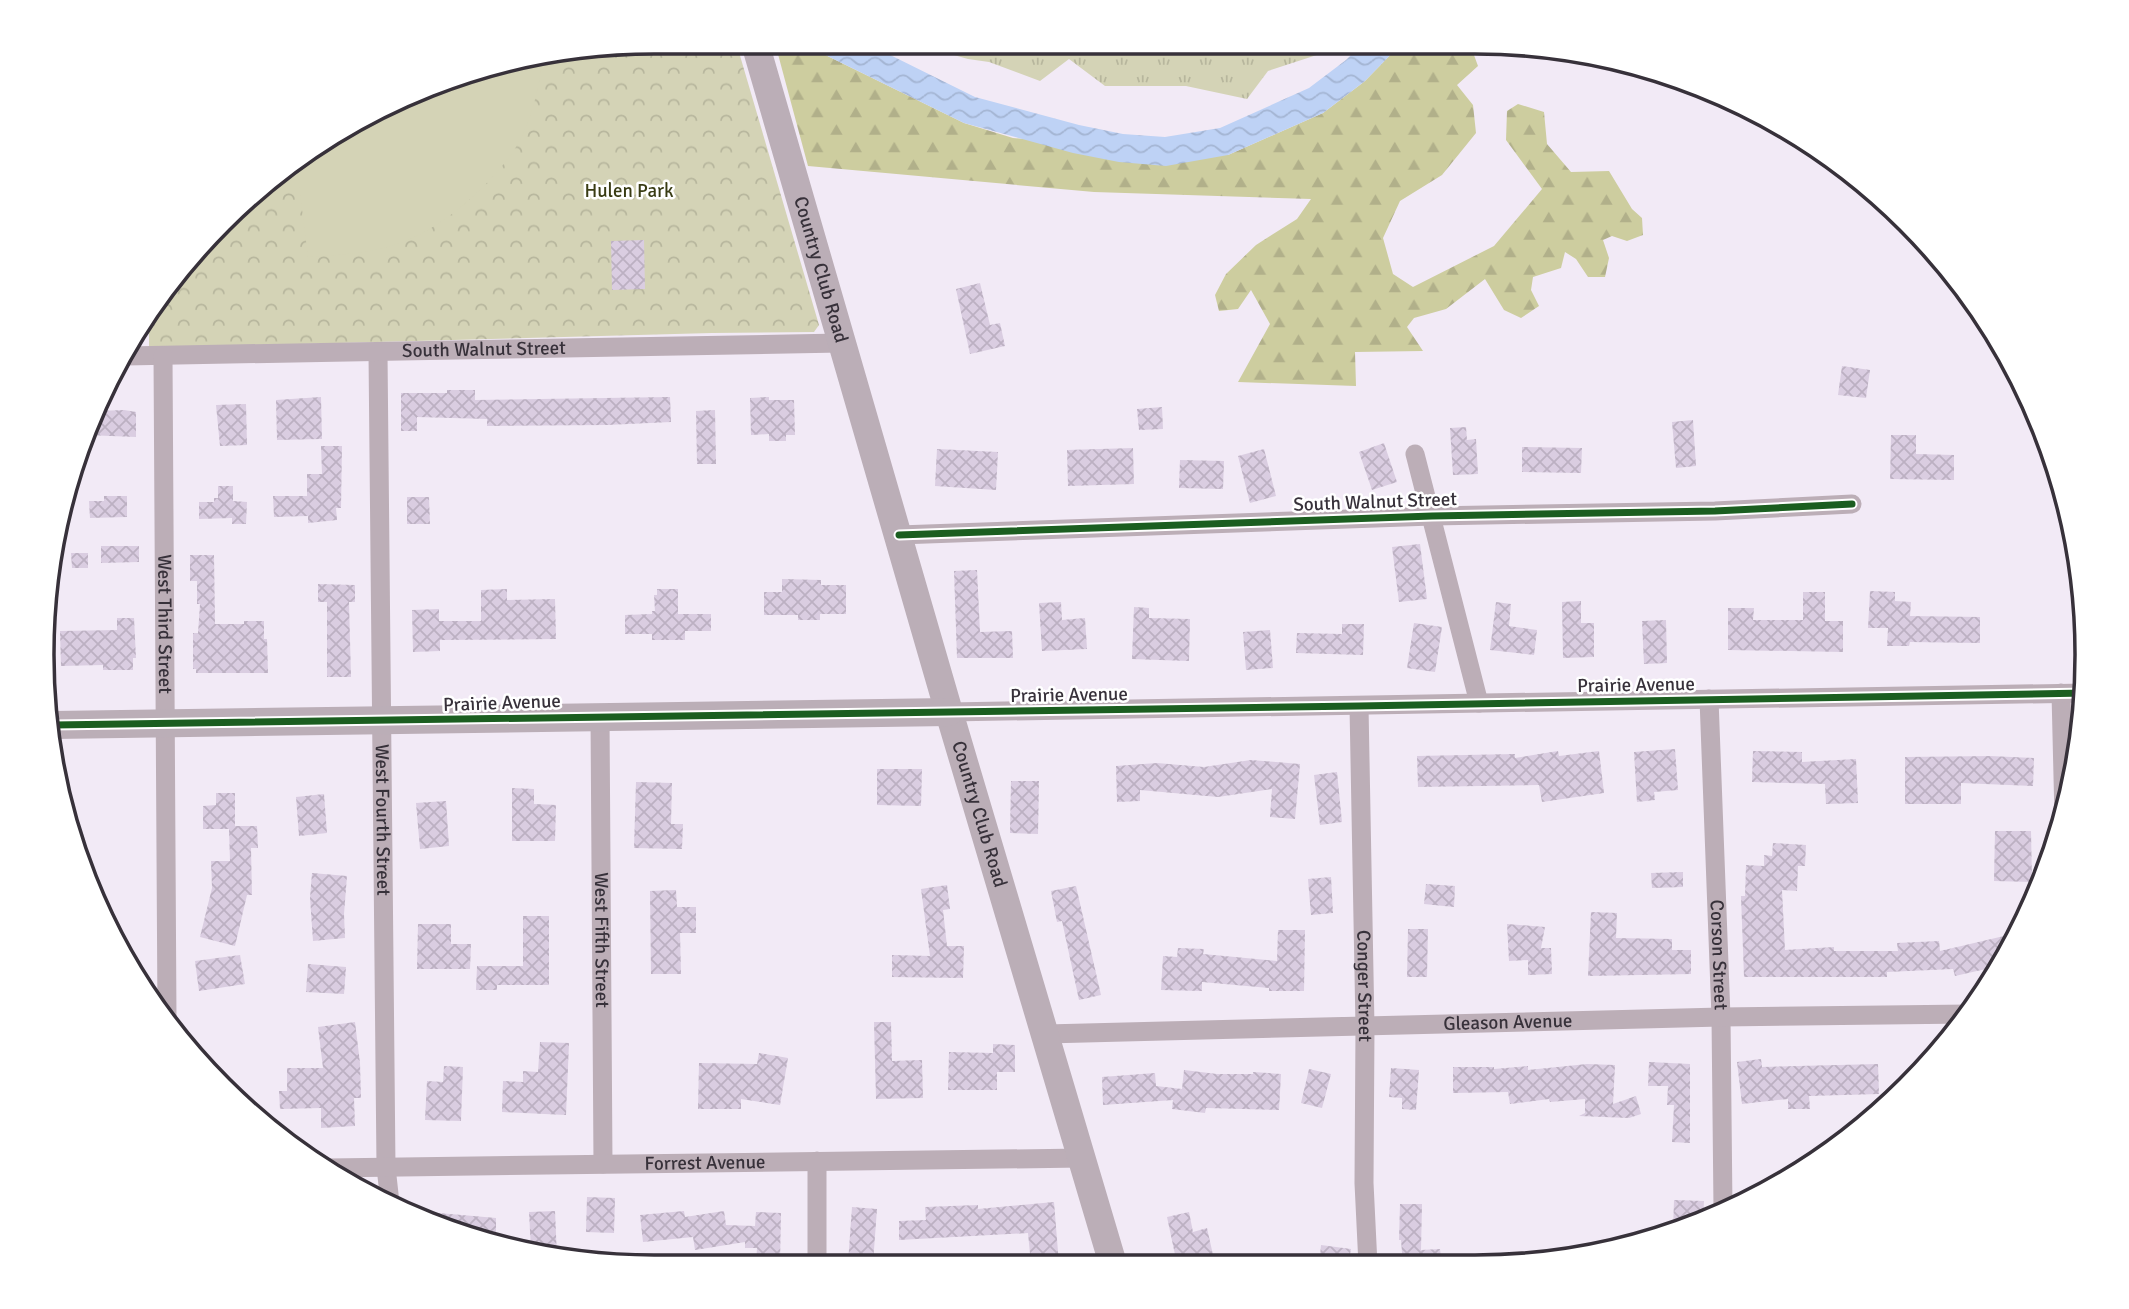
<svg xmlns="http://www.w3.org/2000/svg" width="2129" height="1309" font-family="Signika,sans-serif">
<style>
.grass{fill:url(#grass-tufts)}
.forest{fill:url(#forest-firs)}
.park{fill:url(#park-crowns)}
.garden{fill:#d4d3b6}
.water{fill:url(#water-waves)}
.building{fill:url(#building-cross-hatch)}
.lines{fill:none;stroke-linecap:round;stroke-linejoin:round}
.street{stroke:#bcaeb7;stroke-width:19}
.secondary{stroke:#bbaeb7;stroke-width:28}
.cycleway-casing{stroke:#fff;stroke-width:11}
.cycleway{stroke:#1b5e20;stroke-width:7}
.labels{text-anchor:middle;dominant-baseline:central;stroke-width:5;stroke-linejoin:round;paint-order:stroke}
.park-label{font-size:19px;fill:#393c14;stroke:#fff}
.street-label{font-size:19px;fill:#37313a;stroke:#fff}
.rim{fill:none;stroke:#37313a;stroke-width:3.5}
</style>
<defs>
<pattern id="grass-tufts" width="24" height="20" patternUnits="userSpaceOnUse" patternTransform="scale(1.75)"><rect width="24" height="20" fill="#d4d3b6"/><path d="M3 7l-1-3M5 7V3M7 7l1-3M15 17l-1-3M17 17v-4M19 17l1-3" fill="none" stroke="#b7b69d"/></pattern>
<pattern id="forest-firs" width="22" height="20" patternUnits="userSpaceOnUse" patternTransform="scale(1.75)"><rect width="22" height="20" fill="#cdcd9f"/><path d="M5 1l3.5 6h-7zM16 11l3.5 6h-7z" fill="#b1b08a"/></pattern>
<pattern id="park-crowns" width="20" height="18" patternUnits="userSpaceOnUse" patternTransform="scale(1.75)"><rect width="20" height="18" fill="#d4d3b6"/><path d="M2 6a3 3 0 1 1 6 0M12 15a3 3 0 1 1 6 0" fill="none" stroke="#b7b69d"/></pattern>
<pattern id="water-waves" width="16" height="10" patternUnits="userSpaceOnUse" patternTransform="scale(1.75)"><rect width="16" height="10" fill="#bed2f5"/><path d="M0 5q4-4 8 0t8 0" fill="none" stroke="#a4b5d3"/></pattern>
<pattern id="building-cross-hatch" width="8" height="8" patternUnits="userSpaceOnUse" patternTransform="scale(1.75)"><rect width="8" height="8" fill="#dacde1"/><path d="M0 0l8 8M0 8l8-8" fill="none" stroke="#bcb0c2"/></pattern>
</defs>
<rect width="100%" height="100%" fill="#f2eaf6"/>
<path class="grass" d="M912,43L1331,46L1326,52L1268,71L1247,99L1186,86H1105L1069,59L1040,81L989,62L968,59Z"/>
<path class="forest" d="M775,43H801L964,123L1013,138L1228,155L1323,113L1365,81L1399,46L1471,47L1478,66L1457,85L1473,105L1476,133L1442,175L1400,201L1383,238L1393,274L1413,287L1494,246L1542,189L1506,140L1507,111L1518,104L1544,112L1547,144L1571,172L1609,171L1632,209L1642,218L1643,235L1627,241L1612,236L1603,240L1609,258L1605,277H1588L1576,259L1565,252L1561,268L1533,277L1531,290L1539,306L1521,318L1504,310L1485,279L1446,309L1414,318L1407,327L1423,351L1355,352L1356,386L1238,382L1270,324L1251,290L1238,309L1219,311L1215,295L1226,274L1256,245L1297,219L1311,199L1094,192L808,166Z"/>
<path class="park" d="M655,42H736L819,325L814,332L712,333L149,348V311L282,168L458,74Z"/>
<path class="garden" d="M542,61C540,85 530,126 516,147C493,183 447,224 408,240C377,253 341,255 308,257L296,161L458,74Z"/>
<path class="water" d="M801,43H866L975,97L1079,125L1123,134L1165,137L1220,128L1309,88L1346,60L1360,46H1399L1365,81L1323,113L1228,155L1166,166L1119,162L1073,153L964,123Z"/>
<path class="building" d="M644,240L645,289L612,290L611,241Z
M980,283L990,325L1000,323L1005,346L970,354L956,289Z
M1842,366L1870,370L1866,398L1838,395Z
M447,390H475V400L670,397L671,422L607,425L487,426V419L417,417V431H401V393H447Z
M321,397L322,439L277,440L276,400Z
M769,397V400H794L795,435H786V441H769V434L751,435L750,398Z
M246,404L247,445L220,446L216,405Z
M1162,407L1163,429L1139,430L1137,409Z
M124,410L136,412V437L86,435L98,411Z
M715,410L716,464H697L696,411Z
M1693,420L1696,466L1676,468L1672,422Z
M1466,427L1467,440L1476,439L1478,474L1453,475L1450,428Z
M1891,435H1916V454L1954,455V480L1890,479Z
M1384,443L1397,482L1372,490L1359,452Z
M321,446H342L341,508H336L337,520L308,523V516L274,517L273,496H307V474H322Z
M1522,447L1582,448L1581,473L1522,472Z
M1133,448L1134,484L1068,486L1067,450Z
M937,449L998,452L996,490L935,486Z
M1264,449L1276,496L1250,503L1238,456Z
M1180,460L1224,461L1223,489L1179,488Z
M218,486H233V501L247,502L246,524H232V518L199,519V502H214V498H218Z
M104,496H127V517L90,518L89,501H104Z
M407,497H429L430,524H407Z
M1420,544L1427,599L1399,602L1392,547Z
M101,546H139V562L101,563Z
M71,553H88V568H72Z
M190,555H214L215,624H244V621H264V639H267L268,673H196V669H193V633H198L200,604H197V581H190Z
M977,570L980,632L1012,631L1013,658H957L954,571Z
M782,579L821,580V585H846V614H820V620H798V615H764V592H782Z
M318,584L355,585V602H349L351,677H327V602H318Z
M507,589V600L555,599L556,639L440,640V651L413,652L412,610L439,609V621H481V590Z
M657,589H678V614H711V631H685V640H652V634H625V615L652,614V611H655L654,595H657Z
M1870,591L1895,592V601L1911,602L1910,616L1980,617V643L1910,642L1909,646H1887L1888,628H1868Z
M1803,592H1825V621H1843V652L1728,650V608H1754L1753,620H1803Z
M1581,601V623H1594V657L1563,658L1562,602Z
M1061,602L1062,620L1085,618L1087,649L1042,651L1039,603Z
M1496,602L1511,604L1509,626L1537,630L1534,655L1490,650Z
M1134,607L1149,608V618L1190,619L1189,661L1132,659Z
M117,618H134L136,658H133V670H103V665L61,666L60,631L117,630Z
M1666,620L1667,663L1644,664L1642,621Z
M1414,623L1442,627L1435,672L1407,668Z
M1342,624H1364L1363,655L1296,653L1297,633L1342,634Z
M1270,630L1273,668L1246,670L1243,632Z
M1675,749L1678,790L1654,792L1655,800L1637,802L1634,752Z
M1558,751L1559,756L1599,751L1604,793L1542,802L1539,785L1418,787L1417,756L1515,754V758Z
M1753,751L1802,752V762L1856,759L1858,803L1826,804L1825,784L1752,782Z
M1990,756L2034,758L2033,786L1961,783V804H1905V757Z
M1251,760L1300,764L1295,819L1270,817L1272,789L1218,797L1140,790V801L1117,802L1116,766L1157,763L1204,767Z
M877,769H922L921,806L877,805Z
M1337,772L1342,822L1320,825L1314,775Z
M1011,781H1039L1038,834L1010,833Z
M636,782L672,783L671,824H683L682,849L634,848Z
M512,788L534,789V804L556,805L555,841H512Z
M216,793H235V826H257L258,848H251L252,895H247L235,946L200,937L212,888L211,861H230L229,829H203V806L216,805Z
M324,794L327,833L299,836L296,797Z
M446,801L449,846L420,849L416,803Z
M1995,831H2031L2032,882L1994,881Z
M1773,843L1806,845L1805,866H1798L1797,891L1782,890L1785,950L1834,947V951H1898L1897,943L1939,941L1940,951L2004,936H2017L1999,966L1955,976L1953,969L1887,972V977H1744L1741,896H1745L1746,865L1764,866V855L1772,856Z
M1683,872V887L1652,888L1651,873Z
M312,873L347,876L344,914L345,938L313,941L310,898Z
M1331,877L1333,913L1311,915L1308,879Z
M1426,884L1455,886L1454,907L1424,904Z
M947,885L950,909L943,910L947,946H964L963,978L892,977V955L930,956L921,889Z
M1076,886L1101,995L1079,1000L1062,921L1057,922L1051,891Z
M676,890L677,907H696V933H680L681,974H651L650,891Z
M1591,912L1617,913L1616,938L1672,939V950H1691V974L1588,976Z
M523,916H549V985H497V990H476L477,966H523Z
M418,924H451V944H471L470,969H417Z
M1507,924L1545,927L1541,948H1551L1552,974L1528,975V960L1509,961Z
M1408,929H1428L1427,977H1407Z
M1278,930H1305L1304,991H1269V988L1202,982V991L1161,990L1163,956L1177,957L1178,948L1204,949L1203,954L1277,961Z
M240,955L245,984L199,991L195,961Z
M308,964L346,967L344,994L306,992Z
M355,1022L360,1063L361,1098H354L355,1126L321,1128V1108L280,1109L279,1091H287V1068H323L318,1027Z
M874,1022H891L892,1061L922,1060L923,1098L876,1099Z
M540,1042L569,1043L566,1115L502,1112L503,1081L523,1082V1071L538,1072Z
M993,1044L1015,1045V1072H997V1090H948L949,1052L993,1053Z
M759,1053L788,1058L780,1105L741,1099V1109H698L699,1063L757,1064Z
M1761,1059L1762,1067L1878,1064L1879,1094L1809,1096L1810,1109H1788V1099L1742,1104L1737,1062Z
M1649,1062L1690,1064V1143L1672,1142L1674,1105H1667L1668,1086H1648Z
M1587,1064L1615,1065L1613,1104L1636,1096L1641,1114L1629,1118L1579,1116L1585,1113V1099L1550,1102L1549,1099L1510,1104L1508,1092L1453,1093V1067H1494V1069L1528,1066V1070Z
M444,1066L463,1067L461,1121L425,1120L427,1081L443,1082Z
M1391,1068L1419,1070L1416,1110L1402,1109V1098L1389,1097Z
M1309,1069L1331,1074L1322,1108L1301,1103Z
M1184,1070L1217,1074H1253V1072L1281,1074L1279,1110L1206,1108L1205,1113L1172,1109L1173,1100L1103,1105L1102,1077L1155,1073L1156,1086L1182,1089Z
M587,1197L615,1198L614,1233L586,1232Z
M1674,1200L1704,1201L1703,1217L1673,1230Z
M1054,1202L1059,1264H1031L1028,1233L899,1240V1221L926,1220L925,1207L978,1205V1209Z
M1400,1204H1422L1421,1250L1440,1249L1442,1265H1403L1401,1240H1399Z
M852,1207L877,1209L873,1263H848Z
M416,1211L496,1218V1241L420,1221L415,1217Z
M555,1211L557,1257L531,1250L529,1212Z
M684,1211L685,1217L724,1211L726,1225L755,1226L756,1212L781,1213L780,1263H756L757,1248H745V1242L695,1250L693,1237L643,1242L640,1215Z
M1189,1212L1193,1232L1207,1228L1215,1264H1177L1167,1217Z
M1321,1245L1351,1249L1348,1265H1319Z"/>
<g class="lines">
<g class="street">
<path id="s1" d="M378,353L386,1167L390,1203"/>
<path id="s2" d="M125,356L841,343"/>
<path id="s3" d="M163,356L167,1018"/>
<path d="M1415,454L1479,703"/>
<path d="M899,535L1432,516L1715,511L1852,504"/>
<path d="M2061,693L2064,818"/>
<path id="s4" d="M1709,699L1721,1017L1723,1209"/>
<path id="s5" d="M1359,706L1365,1027L1364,1183L1368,1265"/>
<path d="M949,712L2086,693"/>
<path id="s6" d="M600,716L603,1164"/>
<path id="s7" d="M1046,1034L1721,1017L1969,1014"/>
<path d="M817,1161V1263"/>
<path id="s8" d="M329,1168L1082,1158"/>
</g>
<g class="secondary">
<path id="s9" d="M755,43L949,712L1113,1264"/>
<path d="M54,725L949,712"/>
</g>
<g class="cycleway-casing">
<path id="cycleway" d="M899,535L1432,516L1715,511L1852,504
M54,725L1359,706L2086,693"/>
</g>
<use href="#cycleway" class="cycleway"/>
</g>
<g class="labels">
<g class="park-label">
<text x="629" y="191">Hulen Park</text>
</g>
<g class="street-label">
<text stroke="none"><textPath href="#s9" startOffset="236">Country Club Road</textPath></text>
<text stroke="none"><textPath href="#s2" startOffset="359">South Walnut Street</textPath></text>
<text transform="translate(1375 502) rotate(-2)">South Walnut Street</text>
<text stroke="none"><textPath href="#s3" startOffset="268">West Third Street</textPath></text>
<text transform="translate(1636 685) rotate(-1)">Prairie Avenue</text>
<text transform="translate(1069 695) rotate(-1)">Prairie Avenue</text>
<text transform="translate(502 703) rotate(-2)">Prairie Avenue</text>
<text stroke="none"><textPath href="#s9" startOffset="803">Country Club Road</textPath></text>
<text stroke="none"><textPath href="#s1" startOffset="467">West Fourth Street</textPath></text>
<text stroke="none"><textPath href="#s6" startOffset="224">West Fifth Street</textPath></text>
<text stroke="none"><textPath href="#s4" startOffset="256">Corson Street</textPath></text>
<text stroke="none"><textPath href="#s5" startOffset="280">Conger Street</textPath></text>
<text stroke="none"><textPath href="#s7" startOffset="462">Gleason Avenue</textPath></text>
<text stroke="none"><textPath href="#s8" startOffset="376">Forrest Avenue</textPath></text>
</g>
</g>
<path d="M0 0H2129V1309H0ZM654 54H1475A600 600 0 0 1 2075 654V655A600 600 0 0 1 1475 1255H654A600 600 0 0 1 54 655V654A600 600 0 0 1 654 54Z" fill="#fff" fill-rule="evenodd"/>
<path class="rim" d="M654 54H1475A600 600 0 0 1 2075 654V655A600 600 0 0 1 1475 1255H654A600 600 0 0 1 54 655V654A600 600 0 0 1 654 54Z"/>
</svg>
